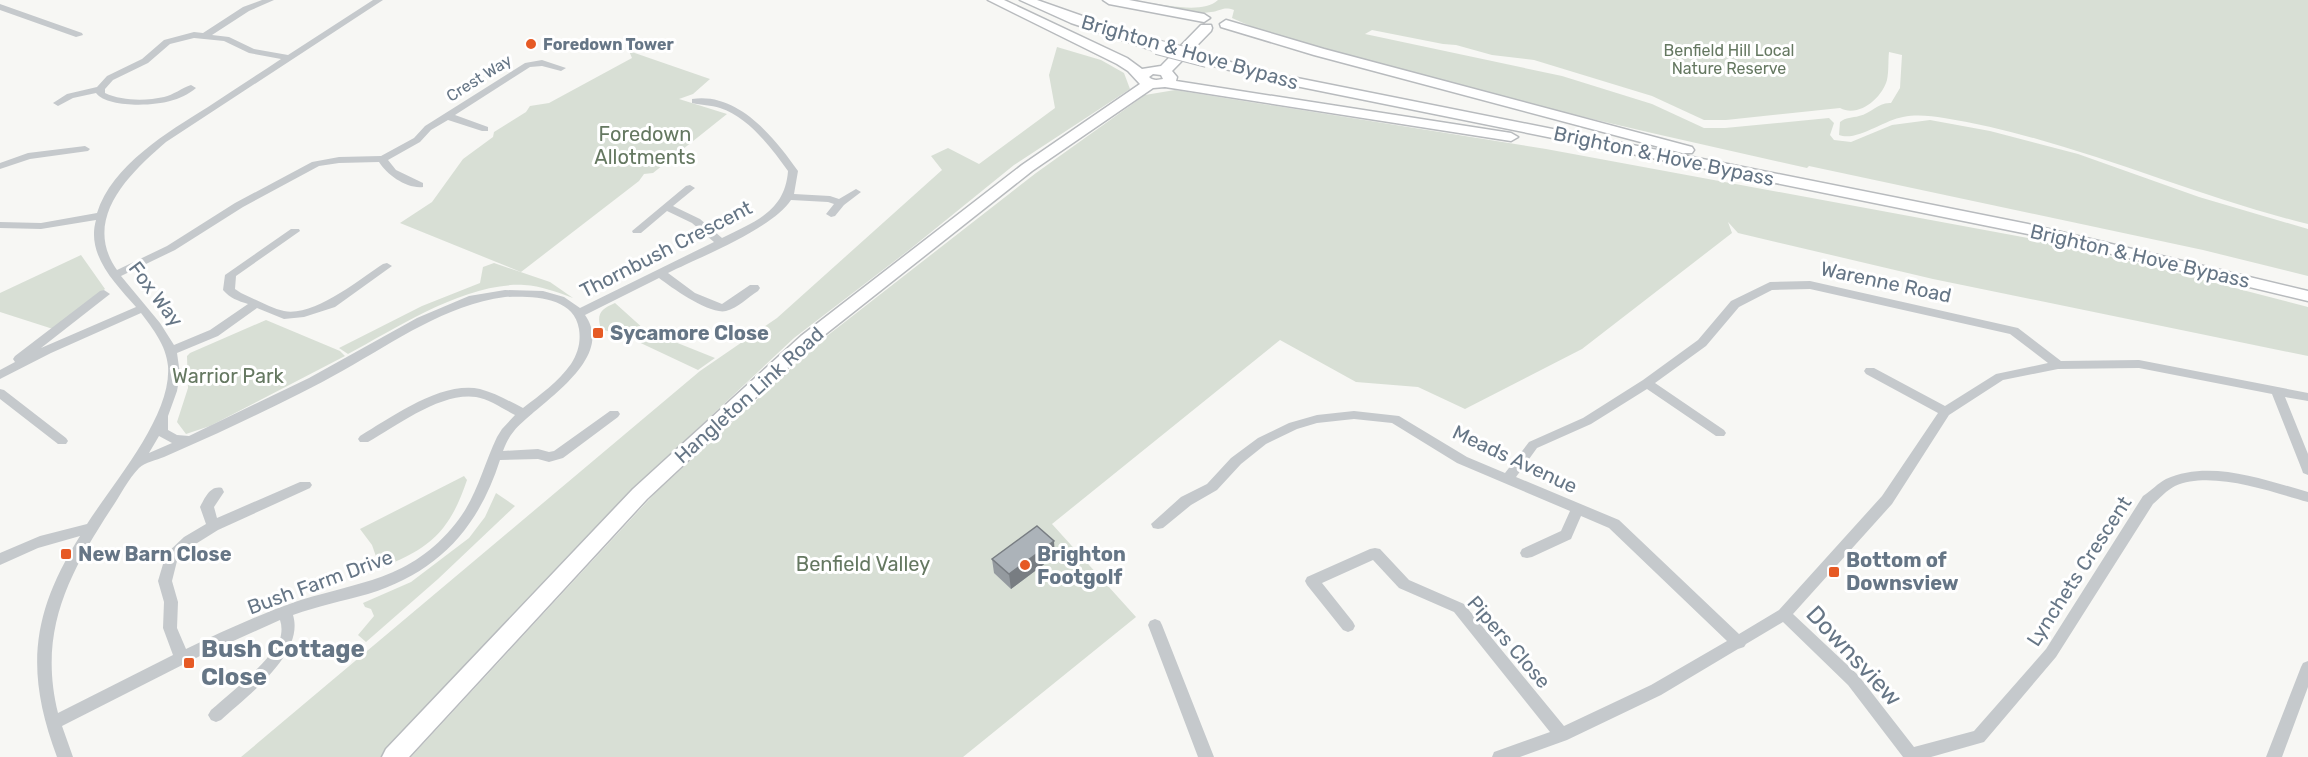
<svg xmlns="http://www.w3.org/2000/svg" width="2308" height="757" font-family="Rubik,sans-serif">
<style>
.green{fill:#d8dfd5}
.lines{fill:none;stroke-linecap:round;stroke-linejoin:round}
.highway-casing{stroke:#b8bbbe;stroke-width:3}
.minor{fill:#c5c9cc;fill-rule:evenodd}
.highway{fill:#fff;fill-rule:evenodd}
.highway-bridge-casing{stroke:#b8bbbe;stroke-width:16;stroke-linecap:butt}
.highway-bridge{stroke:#fff;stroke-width:14}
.wall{fill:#949a9f}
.shaded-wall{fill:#787d82}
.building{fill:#acb3b9;stroke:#787d82;stroke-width:1.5}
.poi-dot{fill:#e65a25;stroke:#fff;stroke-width:2}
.labels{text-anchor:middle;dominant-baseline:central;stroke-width:6;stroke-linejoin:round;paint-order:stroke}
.far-poi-label{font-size:16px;font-weight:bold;fill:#667686;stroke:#fff;text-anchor:start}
.far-park-label{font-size:16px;fill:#657861;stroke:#fff}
.far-street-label{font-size:16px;fill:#667686;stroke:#fff}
.street-label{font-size:20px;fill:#667686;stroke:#fff}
.park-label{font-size:20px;fill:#657861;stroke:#fff}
.poi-label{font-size:20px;font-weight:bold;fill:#667686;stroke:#fff;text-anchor:start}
.near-poi-label{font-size:24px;font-weight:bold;fill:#667686;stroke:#fff;text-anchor:start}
.near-street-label{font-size:24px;fill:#667686;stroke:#fff}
</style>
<rect width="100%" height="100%" fill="#f7f7f4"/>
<path class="green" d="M1218,0H2308V224C2185,194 2069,138 1944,118C1931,116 1917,114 1903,117C1884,120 1856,142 1839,135L1840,122C1846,117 1852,118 1859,116C1872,113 1878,102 1891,103L1900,88L1902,55L1889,52C1888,60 1889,71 1887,80C1882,98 1859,118 1840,108L1726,120H1704L1652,96L1534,60L1492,55L1456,45L1443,44L1372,30L1365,34L1562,76L1652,104L1704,128H1725L1829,118L1834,123L1830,135L1834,140L1851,142L1892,125L1930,120L1990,131L2078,154L2199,197L2308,229V276L2203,250L1809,166L1807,168C1677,139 1547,110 1418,76C1358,60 1287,44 1232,18L1234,10C1223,6 1221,11 1211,12C1190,16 1168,10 1147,6L1150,3C1168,5 1203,14 1218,0Z
M1057,47L1101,60L1124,73L1130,89L1014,165L909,250L794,338L643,480L387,757H241L700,371L777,318L942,170L931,156L948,148L979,164L1055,108L1049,75Z
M629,51L710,79L693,94L679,99L727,114L653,173L644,174L639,181L521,272L400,223L432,202L463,159L493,137L494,132L526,112L530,106L549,103L632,58Z
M1175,90L1546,149L2028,238L2138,263L2308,307V356L1933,279L1738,233L1728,222L1732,233L1582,349L1465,409L1418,387L1356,382L1280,340L1052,524L1136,617L963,757H411L656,492L823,339L1036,173L1145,95Z
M81,255L105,289L53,329L0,312V293Z
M494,263L550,282L573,298C557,292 541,286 524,285C466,282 398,327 348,354L339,348L422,306L480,283L483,267Z
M615,303L645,330L715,358L698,370L630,338L601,329C596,314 601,309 615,303Z
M266,320L340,351L345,356L210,426L186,434L177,422L188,388L187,356L190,353Z
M464,476L467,480C450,531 430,549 380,568L372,545L360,529Z
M496,493L515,506L438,579L366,642L358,635L374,616L371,609L365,607L363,603L411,582L469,538L485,517Z"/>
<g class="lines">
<g class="highway-casing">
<path id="highway" d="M988,0H1004L1127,58L1142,69L1161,66L1201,25H1211L1212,28L1211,31L1172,71L1177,77L1176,81L1511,133L1518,137L1511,141L1165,87L1153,88L1032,171L813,344L647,499L409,757H382L386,749L633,489L801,336L1022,165L1140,84L1128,71L1117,64ZM1153,74L1161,75L1163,79C1158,80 1153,81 1149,77Z
M1020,0H1037L1162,44L1164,47L1162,50H1152L1071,23Z
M1103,0H1129L1204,14L1210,18L1204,22L1109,4Z
M1226,20L1324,49L1692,147L1694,150L1692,153H1682L1314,55L1221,27L1220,24Z
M1207,56L1277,74L2028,224L2308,291V301L2028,234L1276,82L1202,63L1200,60L1202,57Z"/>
</g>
<path class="minor" d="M262,0H274L249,11L212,35L229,37L254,49L288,55L373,0H383L166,142C130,173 81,219 117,270L167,246L235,203L312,162L339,157L381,156L414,138L425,126L525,63L542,60L566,68L561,71L542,66L530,67L455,115L488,127V131H482L448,120L431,130L420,142L388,160L396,170L423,183V187C407,189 387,175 379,162L339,163L319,166L243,207L175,250L121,276L160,323L174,345L210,330L248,304C238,301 230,298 223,290L225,275L291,229H299L300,231L236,276L235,289L241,293C255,299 270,308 284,311C314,317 360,279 383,264L387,263L392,266L335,307L304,317L284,319L257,308L218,336L177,353L180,374L177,391L168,416V430L177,435L189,436L309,378L417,318L469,296L505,290L543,291L564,297L580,308L714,242L692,223L667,211L641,233H633L632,231L686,186L690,185L695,188L673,206L700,219L722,238C754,222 785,212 788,171C771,147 748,117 720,108C711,105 701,105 692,103V99C738,92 774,137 798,171L794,194L830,196L839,199L856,189L861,192L844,205L835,216L831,217L826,214L834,204L828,202L791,200C772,229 700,257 668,273L695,293L722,304L750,285H758L760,288L758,291C748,297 738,308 726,311C710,315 672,288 659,278L585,315C617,360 537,404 514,431C509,437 506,443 503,451L538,449L549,452L554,451L610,411H618L620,414L618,417L563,458L549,462L538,459L500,460C478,529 437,573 368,594C343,601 318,606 293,615C305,654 247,696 221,720L216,722L211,720L208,715L211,710C230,693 270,662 280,639C282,632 282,626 280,620L200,656L62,726L73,757H57C25,671 31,614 80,536L38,548L0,565V553L40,536L87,524C113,483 172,416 168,366C166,345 153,329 141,313L51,353L0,379V370L15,362L13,359L15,356L100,291L104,290L110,294L41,348L136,307C115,283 86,255 96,220L41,229L0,228V222L41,223L97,213C112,165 168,132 208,107C232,91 257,75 281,59L249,53L224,41L194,38L170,44L148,63L113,80L105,89V93C122,101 146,101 164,97C173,95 182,88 191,85L196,88C189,94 179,99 170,101C154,106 107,108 96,93L73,98L58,106L53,103L67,94L97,87L107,76L142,59L164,40L194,32L203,33L243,7ZM505,297C531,296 574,296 579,329C581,342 578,353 571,364C558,382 540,395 523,408C509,401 495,393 480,389C441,381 392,417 360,436L358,439L360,442H368C398,425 441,392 476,397C489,399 503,409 515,415L502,429L497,437C483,466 477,497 456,523C410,581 359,581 295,602C258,615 221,632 186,649L177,628L178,602L172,581L177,561L194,545L218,530L310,488L312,485L310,482H300L217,518L214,507L224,492L222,488C210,485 205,498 200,507L206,524L184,537L166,554L158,581L164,602L163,628L173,655L58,713C38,632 68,575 111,509C120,496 128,479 139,468C145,462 157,460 164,457C182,449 200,441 218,433C261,413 303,393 344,370C396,341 445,305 505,297ZM159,436L172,443L149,453Z
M0,4L82,33L83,35L76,37L0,10Z
M85,146L90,149L88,151L30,159L0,169V163L28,153Z
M1810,281L2018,328L2061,361L2139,360L2308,393V401L2285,397L2308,454V475L2303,473L2302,470L2272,394L2139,368L2058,369L2003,380L1949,415L1892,504L1793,614L1858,675L1914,747L1974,731L2046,649L2143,496C2151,491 2158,483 2166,479C2210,459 2265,480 2308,492V502C2271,492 2212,470 2175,486C2167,490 2160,498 2153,504L2056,657L1984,742L1931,757H1903L1848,685L1783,622L1746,644L1744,647L1738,649L1661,695L1567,740L1520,757H1492L1494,752L1550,732L1454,612L1399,588L1373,560L1322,583L1353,622L1355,626L1353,630L1348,632L1343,630L1307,585L1305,581L1307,577L1370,549L1375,548L1380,549L1409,580L1464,604L1564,726L1651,685L1727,641L1609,528L1581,516L1571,539L1532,557L1527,558L1522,557L1520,553L1522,549L1561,531L1570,511L1457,463L1392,423L1354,419L1317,423L1297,429L1266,444L1241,464L1217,490L1191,505L1163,528L1158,529L1153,528L1151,524L1181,497L1207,484L1231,458L1258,438L1289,423L1317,415L1354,411L1399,416L1467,457L1505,473L1529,442L1583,418L1643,380L1698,340L1731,301L1770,282ZM1810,289L2010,334L2048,363L1996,374L1945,406L1874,368H1866L1864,371L1866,374L1938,413L1882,496L1779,610L1739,634L1619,520L1516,477L1537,448L1591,424L1647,389L1716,436H1724L1726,433L1724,430L1655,383L1706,346L1739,307L1772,290Z
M0,389L4,390L66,438L68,441L66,444H58L0,399Z
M1155,619L1160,621L1162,625L1214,757H1198L1148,625L1150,621Z
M2308,661V687L2282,757H2266L2301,667L2303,663Z"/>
<use href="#highway" class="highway"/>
<g class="highway-bridge-casing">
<path id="highway-bridge" d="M1157,47L1207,60"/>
</g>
<use href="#highway-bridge" class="highway-bridge"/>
</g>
<path class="wall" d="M1055,556L1011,589L994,573L992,559Z"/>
<path class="shaded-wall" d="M1054,541L1055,556L1011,589L1009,574Z"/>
<path class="building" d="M1037,526L1054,541L1009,574L992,559Z"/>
<g class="poi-dot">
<circle cx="531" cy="44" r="6"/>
<rect x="592" y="327" width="12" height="12" rx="3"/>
<rect x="60" y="548" width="12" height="12" rx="3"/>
<circle cx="1025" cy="565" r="6"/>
<rect x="1828" y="566" width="12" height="12" rx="3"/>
<rect x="183" y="657" width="12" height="12" rx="3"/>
</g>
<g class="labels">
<g class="far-poi-label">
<text x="543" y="44">Foredown Tower</text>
</g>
<g class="far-park-label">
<text x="1729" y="50">Benfield Hill Local<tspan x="1729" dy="18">Nature Reserve</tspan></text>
</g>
<g class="far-street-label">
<text transform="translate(479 78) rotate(-32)">Crest Way</text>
</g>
<g class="street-label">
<text transform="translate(1190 52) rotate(16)">Brighton &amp; Hove Bypass</text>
<text transform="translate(1664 156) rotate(12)">Brighton &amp; Hove Bypass</text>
<text transform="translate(666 249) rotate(-27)">Thornbush Crescent</text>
<text transform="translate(2140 256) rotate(13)">Brighton &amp; Hove Bypass</text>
<text transform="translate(1886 282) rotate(12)">Warenne Road</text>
<text transform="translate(156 294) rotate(53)">Fox Way</text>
<text transform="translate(749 395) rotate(-42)">Hangleton Link Road</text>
<text transform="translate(1515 459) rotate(25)">Meads Avenue</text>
<text transform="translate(2079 571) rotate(-57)">Lynchets Crescent</text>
<text transform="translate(320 582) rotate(-20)">Bush Farm Drive</text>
<text transform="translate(1509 642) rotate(49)">Pipers Close</text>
</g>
<g class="park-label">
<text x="645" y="134">Foredown<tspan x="645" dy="23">Allotments</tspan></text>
<text x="228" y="376">Warrior Park</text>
<text x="863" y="564">Benfield Valley</text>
</g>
<g class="poi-label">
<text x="610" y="333">Sycamore Close</text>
<text x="78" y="554">New Barn Close</text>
<text x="1037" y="554">Brighton<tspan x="1037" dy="23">Footgolf</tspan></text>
<text x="1846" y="560">Bottom of<tspan x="1846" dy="23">Downsview</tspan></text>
</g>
<g class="near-poi-label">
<text x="201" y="649">Bush Cottage<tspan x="201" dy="28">Close</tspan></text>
</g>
<g class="near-street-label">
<text transform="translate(1854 656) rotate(47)">Downsview</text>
</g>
</g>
</svg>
